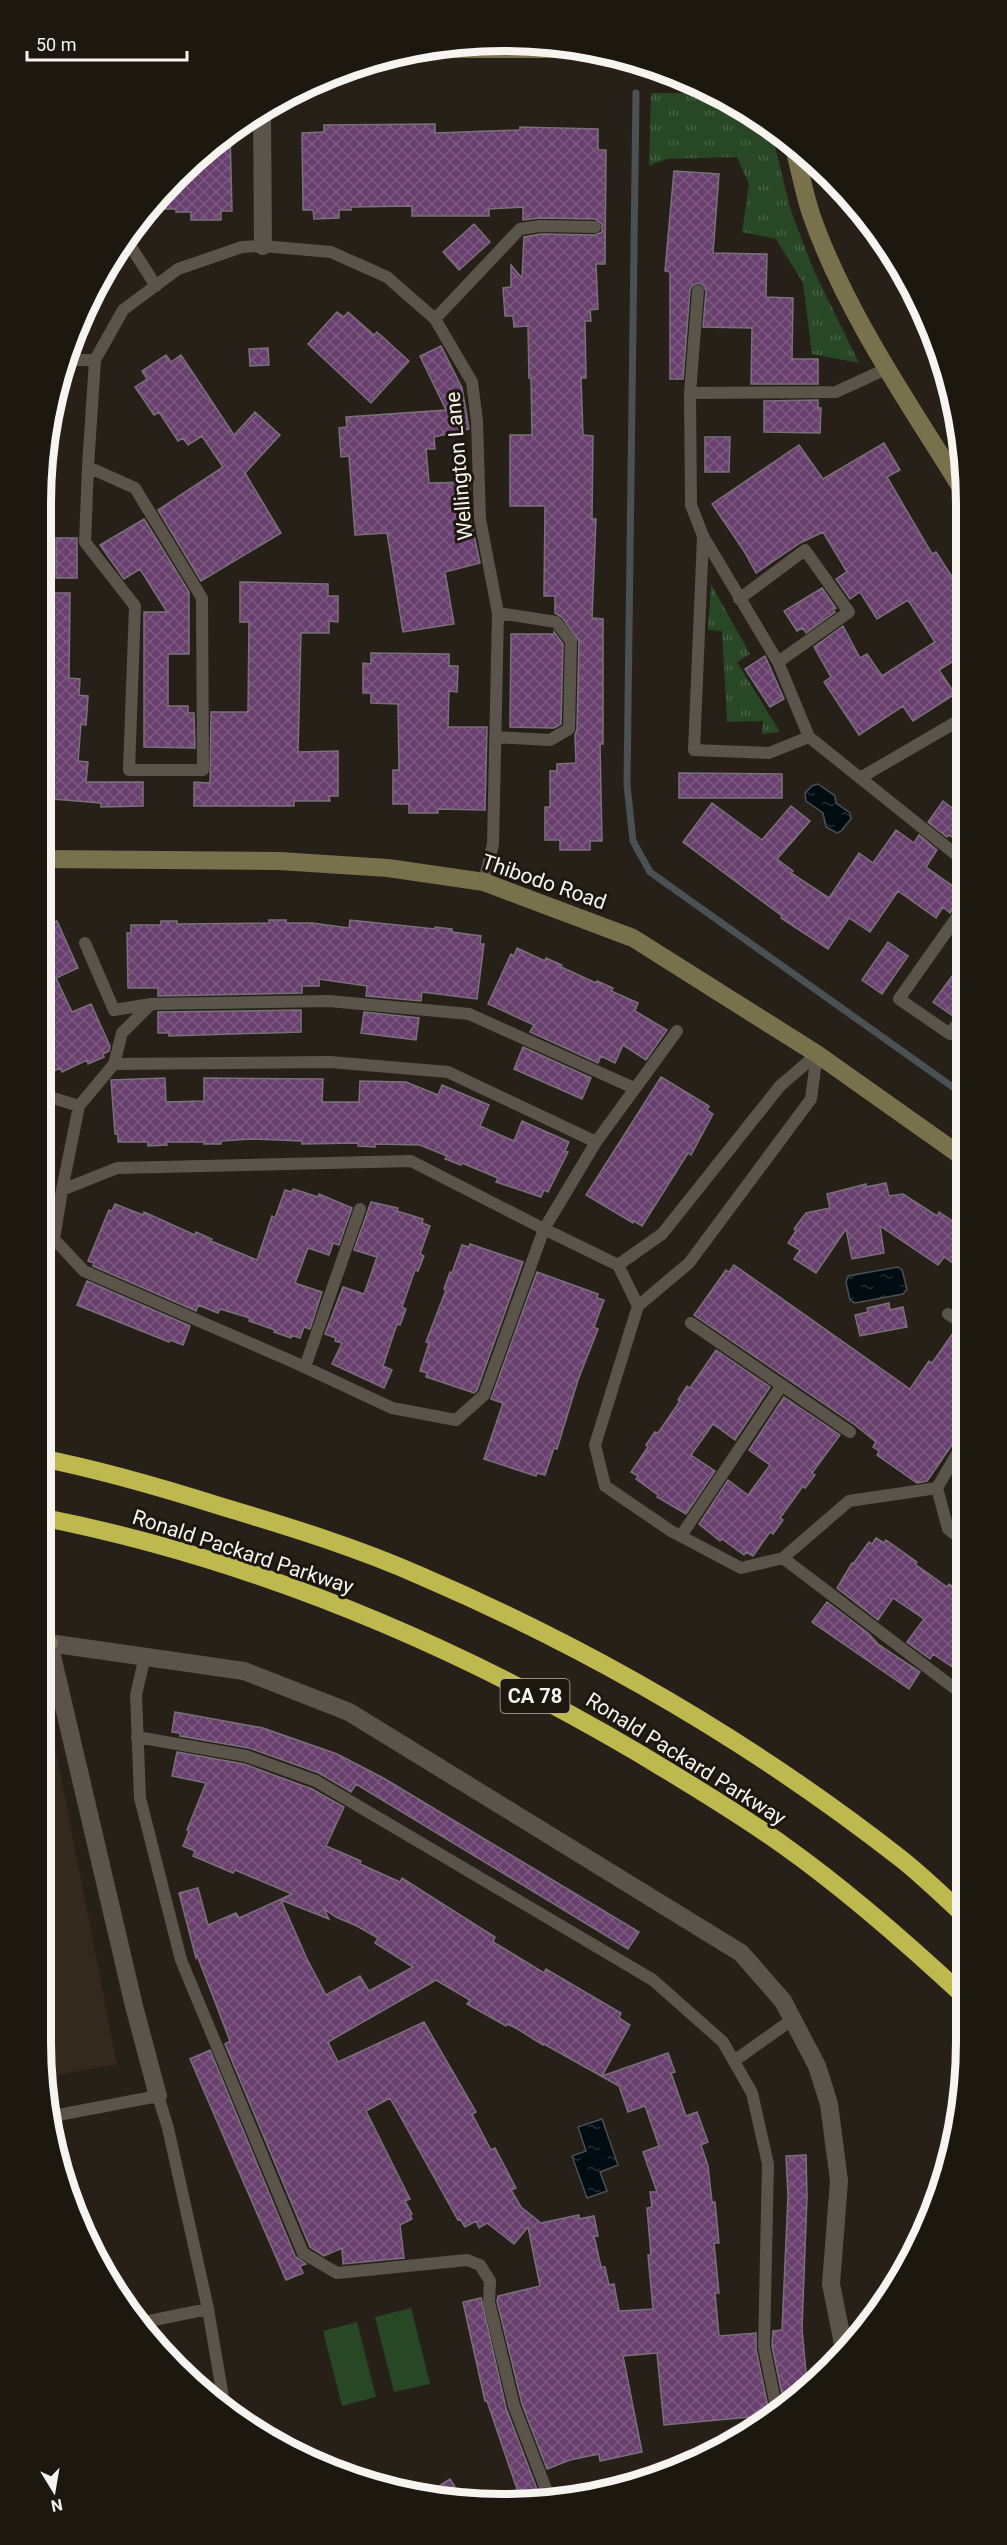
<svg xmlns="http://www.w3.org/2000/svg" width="1007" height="2545" font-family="Roboto,sans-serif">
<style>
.built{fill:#332a1d}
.industrial{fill:url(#industrial-furrows)}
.grass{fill:url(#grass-tufts)}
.green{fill:#284724}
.water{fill:url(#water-ripples);stroke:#4a5154;stroke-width:1.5}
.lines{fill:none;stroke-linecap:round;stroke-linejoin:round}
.stream{stroke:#4a5154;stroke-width:7}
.building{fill:url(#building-cross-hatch);stroke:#79717a;stroke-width:1.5;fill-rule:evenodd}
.lane{stroke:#5a544b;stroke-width:12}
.street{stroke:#5a544b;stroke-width:18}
.secondary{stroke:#78724c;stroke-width:18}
.highway{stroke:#beb94e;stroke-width:18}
.labels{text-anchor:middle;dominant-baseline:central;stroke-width:6;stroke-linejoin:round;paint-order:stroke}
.shield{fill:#1c170f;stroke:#b5b1ab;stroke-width:1.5}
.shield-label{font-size:20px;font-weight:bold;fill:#f7f3ee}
.street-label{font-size:21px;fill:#f7f3ee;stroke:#1c170f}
.rim{fill:none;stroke:#f7f3ee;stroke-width:8}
</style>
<defs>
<pattern id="industrial-furrows" width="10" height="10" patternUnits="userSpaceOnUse" patternTransform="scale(1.5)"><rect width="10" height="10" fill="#332a1d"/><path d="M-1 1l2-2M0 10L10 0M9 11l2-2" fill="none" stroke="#473f33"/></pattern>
<pattern id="grass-tufts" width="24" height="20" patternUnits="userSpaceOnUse" patternTransform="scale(1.5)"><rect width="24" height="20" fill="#284724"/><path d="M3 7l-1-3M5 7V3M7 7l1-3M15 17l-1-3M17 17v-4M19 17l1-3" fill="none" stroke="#486244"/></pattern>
<pattern id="water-ripples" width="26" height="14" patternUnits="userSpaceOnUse" patternTransform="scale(1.5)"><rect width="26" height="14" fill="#000b12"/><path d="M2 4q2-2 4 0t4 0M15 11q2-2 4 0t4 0" fill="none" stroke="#262f35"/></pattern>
<pattern id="building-cross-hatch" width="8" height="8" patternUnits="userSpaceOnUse" patternTransform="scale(1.5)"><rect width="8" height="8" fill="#683f6d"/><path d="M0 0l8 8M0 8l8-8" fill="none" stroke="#7e5b82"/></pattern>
</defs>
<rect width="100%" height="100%" fill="#262018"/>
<path class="built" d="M41,1704L47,1706L117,2064L46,2077L40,2041Z"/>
<path class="industrial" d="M40,1343H41L51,1390L41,1388Z"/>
<path class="grass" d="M651,93H705L760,118L770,126L791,211L814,271L859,363L812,354L803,283L776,239L742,232L749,184L737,157L667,159L649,166Z
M711,584L750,654L737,662L780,732L762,734L763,721L727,722L722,631L708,630Z"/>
<path class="green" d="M411,2308L430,2384L394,2392L375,2317Z
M357,2322L376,2397L342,2406L323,2331Z"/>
<path class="water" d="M818,784L835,796L836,803L850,813L851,819L841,831L837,833L826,827L823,813L806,801L805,793L812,786Z
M898,1267L902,1270L907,1289L903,1294L855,1303L850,1300L846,1282L848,1276Z
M602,2119L618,2165L600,2172L607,2191L587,2198L572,2156L586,2151L578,2127Z"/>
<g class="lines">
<path class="stream" d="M636,93L627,785L633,841L650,872L964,1095"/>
</g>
<path class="building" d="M435,124V133L520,130V127L598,129V150H606L605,264H596L598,309L590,310L591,321H585L586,378H581L583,435L593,436L592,519H596L592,618L603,619V744H600L602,841H590V850H560V840H545V807H550V771H557V764L576,763L575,735L577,729L579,641L562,617L555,613V596H544L545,506H510V435H532L531,378H529L528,326L514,327L513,316H505L503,288L511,287V265L522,278L524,237L541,234L595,235L602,232V224L595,219L540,218L523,220V207L489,209V216H412V206L351,207V210H339V218L314,219L313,210H303L302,133L324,132V125Z
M230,133L232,211H221V220H191V212H176V209H148L198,155Z
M674,171L719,174L713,253L767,254L766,297L793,298L792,359H818V384H751L752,328L703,327L706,291L703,285L698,283L692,286L690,290L683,379H670V272L665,271Z
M474,224L490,242L459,270L443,252Z
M337,312L344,317L348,312L374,335L377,332L409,361L371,403L308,344Z
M441,346L462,388L469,429L434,437L435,449H426L429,483L470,482L471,521L480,563L445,572L454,624L403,632L387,533L355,535L349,456L341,457L339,428L347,427L346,417L446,410L420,356Z
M268,348L269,365L250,366L249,349Z
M166,355L171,362L181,355L234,435L255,412L280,435L245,473L281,533L201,581L158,510L223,467L202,436L188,445L183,438L178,441L159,412L154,415L135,387L147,379L142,371Z
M818,400V408H821L820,433L764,432V401Z
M705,437H730L729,472H705Z
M884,443L900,470L887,477L932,554L936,552L963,594V655L939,670L955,694L913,721L903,706L859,735L824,682L831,677L814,647L843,626L860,658L867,654L882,676L935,642L908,600L877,619L860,592L850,599L836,579L847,572L823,532L800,543L756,573L744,551L712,504L799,445L823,479Z
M144,519L189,592V654H168V706H188V713H194L195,748L144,747V612H167L140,569L124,579L100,545Z
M56,538H77V578H56Z
M240,582L328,584V596H338V622L329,621V633H301L298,752L338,751V796H329L330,801H294V806H194V782L210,783L211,712H248L249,622H240Z
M822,588L836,608L833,609L835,612L806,633L803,628L797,631L784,611Z
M40,593H70L69,678L80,679L79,695L88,696L86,725L81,724L78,761L88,762L86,782H143V806L101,807V803L41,798Z
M554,632L563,644L561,724L554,728L510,727L511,634H554Z
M371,653L449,654V666H458L457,692L449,691L448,727H487L485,810L438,809V813H409V804H393V770H399L398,704L371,703V693H363V663L371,664Z
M765,656L784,699L770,707L745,669Z
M679,773L782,774V798H679Z
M943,801L963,816V830L956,840L949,835L947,837L928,822Z
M712,803L762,840L791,806L810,821L777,859L793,871L791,873L829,898L859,853L873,863L896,830L914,843L919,835L937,850L926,867L964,894V899L958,902L950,913L943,907L936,918L898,891L870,932L849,918L828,949L781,918L782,916L683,842Z
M269,920H286V923H312L349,928L350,920L435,929V927L452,929V932L481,936L480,944H484L477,999L422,992L421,1001L366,996L367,986L319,979V986H302V993L158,996V988H128L127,933H131V925H161V921H177V924L269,923Z
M57,921L78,968L56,978L72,1012L91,1004L110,1046L109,1051L103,1054L104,1057L88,1064L87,1060L62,1072L60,1068L54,1071L40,1044V929Z
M888,942L908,956L882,994L862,980Z
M517,948L545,961L546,958L562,965L561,967L596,983L597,981L613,988L611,991L638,1003L635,1011L667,1030L646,1060L623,1045L615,1063L601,1056L598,1063L530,1032L534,1025L488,1004L511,954L514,956Z
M964,960V1006L958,1009L953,1016L933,1002Z
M301,1010V1032L169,1036V1033H158V1012Z
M364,1012L419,1018L416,1040L361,1033Z
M523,1047L591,1078L582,1099L514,1069Z
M661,1077L709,1106L707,1110L713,1114L691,1155L688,1153L642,1226L634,1221L633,1223L586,1195Z
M165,1078L166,1102L204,1101V1078L323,1079L322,1102H359L360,1081L406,1082L438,1095L442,1085L489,1105L480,1126L514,1141L522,1121L569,1142L565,1151L568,1152L548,1192L544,1190L541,1197L496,1182L498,1178L462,1163L461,1165L445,1159L447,1156L420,1145L375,1144V1147L358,1146V1143L302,1144V1141L251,1139L221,1141V1144H204V1142H166L167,1145L148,1146V1142H118V1134H115L111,1080Z
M886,1183L889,1196L903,1194L937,1216L939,1212L963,1228L957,1237L964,1242L965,1271L944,1257L938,1265L880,1226L884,1253L852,1259L846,1229L816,1273L794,1259L800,1250L788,1243L796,1231L794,1229L806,1213L830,1208L827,1194L866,1184V1187Z
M293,1189L318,1197L319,1194L352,1208L339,1245L333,1243L329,1255L308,1248L295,1283L322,1292L310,1329L304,1327L300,1338L291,1335V1338L274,1332L275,1330L249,1321L250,1318L220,1309L218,1313L198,1305L196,1311L93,1266L94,1263L88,1261L109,1210L112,1211L115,1204L143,1215L144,1212L195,1235L196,1232L212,1239L211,1241L257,1260L272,1216L275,1218L285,1190L292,1192Z
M371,1202L398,1208L397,1211L423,1219L422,1223L430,1226L420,1254L424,1256L418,1271L415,1270L402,1307L406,1309L400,1325L397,1324L383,1366L392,1370L384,1388L332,1364L342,1343L335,1341L336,1338L325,1334L343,1287L364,1294L377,1257L354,1250Z
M470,1244L523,1262L477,1390L474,1393L426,1377L427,1373L420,1371L429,1343L426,1342L446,1290L444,1289L450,1272L452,1273L462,1245L469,1247Z
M734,1265L910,1389L929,1361L932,1363L956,1329L965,1333V1426L927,1481L917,1483L877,1455L879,1451L873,1447L876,1442L855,1425L694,1315L726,1270L729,1272Z
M537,1272L598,1294L597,1298L604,1300L594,1327L598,1329L578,1380L557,1449L554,1448L545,1475L537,1473L536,1476L484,1459L503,1403L491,1399Z
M87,1281L190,1326L183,1345L170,1340L169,1342L77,1305Z
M889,1303L890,1310L903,1307L907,1327L860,1336L855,1315L868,1312L867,1308Z
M716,1350L770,1387L735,1440L713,1424L691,1455L715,1471L686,1514L657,1497L658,1495L636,1479L638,1476L631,1472L648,1447L646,1445L655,1432L658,1433L680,1401L678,1400L687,1386L690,1388Z
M784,1397L840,1435L812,1473L815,1475L805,1488L803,1486L780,1518L783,1520L773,1534L770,1532L753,1556L746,1552L744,1555L722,1539L720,1541L699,1524L728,1480L748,1495L770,1465L749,1450Z
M876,1538L884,1543L886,1540L917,1562L915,1564L947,1587L949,1584L965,1595L966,1676L933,1654L930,1659L907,1642L924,1619L893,1598L878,1620L837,1588L852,1563L853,1564L869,1542L872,1544Z
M827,1602L868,1633L879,1645L920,1672L909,1689L812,1622Z
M175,1712L263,1728L337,1754L385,1779L639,1932L628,1949L356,1784L351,1792L319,1773L249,1748L180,1736V1733L172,1732Z
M177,1752L244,1764L312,1789L344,1807L326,1846L361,1861L360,1864L400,1882L402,1878L495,1937L493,1942L508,1951L544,1973L546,1969L621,2013L619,2018L630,2025L602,2076L668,2053L675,2072L671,2073L686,2116L697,2112L708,2142L701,2145L708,2166L712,2202H715L719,2243H714L719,2293H715L719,2336L756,2333V2349L769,2412L750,2417L664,2425L657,2353L623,2356L642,2452L600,2461L599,2454L570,2460L547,2469L522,2404L497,2301L498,2296L540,2286L528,2227L514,2244L487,2223L479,2228L476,2221L465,2227L460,2219L458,2220L390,2098L366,2111L410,2199L405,2201L412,2214L410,2215L412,2219L400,2225L404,2258L343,2264L342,2248L324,2256L310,2247L225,2044L230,2041L197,1955L196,1958L179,1893L198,1888L208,1925L236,1913L239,1918L292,1894L235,1870L233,1873L193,1856L195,1851L183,1846L189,1831L187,1830L206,1783L172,1776ZM281,1900L329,1919L324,1909L336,1917L357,1926L378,1938L375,1943L413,1967L369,1991L360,1976L326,1995L307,1959ZM436,1980L470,2000L467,2004L506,2026L507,2024L516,2028L543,2045L544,2044L619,2086L628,2112L645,2106L659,2146L643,2152L657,2192H650L652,2207L647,2208L651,2255H648L653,2309L619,2311L614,2284L609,2285L605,2267H601L594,2236H598L594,2216L579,2219V2215L541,2223L521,2207L511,2190L516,2188L495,2148L491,2150L472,2114L476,2112L424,2022L338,2062L328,2042Z
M210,2050L295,2256L306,2264L300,2266L303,2273L286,2280L190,2059Z
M806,2155L807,2196L802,2329L807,2383L784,2404L772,2346L773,2331L782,2330L788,2196L786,2156Z
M481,2298L506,2408L540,2497L520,2498L487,2401H485L463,2302Z
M450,2479L463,2500H443L423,2496Z"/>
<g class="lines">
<path class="lane" d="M130,232L131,247L156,286
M698,291L690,393L691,505L703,536L778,662L809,737L964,861
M435,319L520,229L540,226L595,227
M65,360H95
M690,393L836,392L888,368
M88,467L95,360L123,310L178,269L242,247L263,246L331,252L387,277L435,319L472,382L477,421L480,519L498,613L493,844L484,882
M88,467L135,488L202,598L203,770H129L135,606L85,542Z
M703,537L694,750L769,753L809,737
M739,599L805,550L849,612L778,662
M495,737L550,740L569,729L571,641L556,622L498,613
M860,778L963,718
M964,907L899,999L950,1034L964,1014
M85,943L114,1010L151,1004
M677,1031L596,1142L544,1229L618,1265L638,1306L595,1445L605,1486L671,1531L741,1568L783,1558L849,1501L937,1488
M114,1064L122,1033L151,1004L329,1001L469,1014L634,1088
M40,1094L79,1106
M411,1161L544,1229L484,1395L456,1420L392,1408L298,1364L84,1271L54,1239L62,1190L117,1168Z
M62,1190L79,1106L114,1064L330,1062L448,1072L596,1142
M618,1265L662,1234L780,1086L817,1054
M638,1306L689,1263L811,1099L817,1054
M948,1314L965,1325
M691,1323L850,1432
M305,1367L360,1209
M965,1440L937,1488L948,1529L965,1542
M681,1536L782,1385
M783,1558L966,1697
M145,1656L136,1695L140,1798L181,1960L303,2253L337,2273L467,2260L480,2265L490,2281L489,2302L514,2406L549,2497
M137,1737L246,1756L316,1781L653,1980L723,2042L752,2093L768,2164L764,2347L777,2411
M734,2061L793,2019
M53,2116L158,2096L168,2128L208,2309L224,2403
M139,2323L208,2309"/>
<path class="street" d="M262,110L263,246
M158,2096L134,2006L49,1643L244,1671L349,1712L741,1953L783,2001L817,2066L829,2104L839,2181L831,2284L844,2349"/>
<path class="secondary" d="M424,49H579
M794,148C800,170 804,193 811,214C845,312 909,403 963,491
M40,859L279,861L388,868L484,882L633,938L817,1054L964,1158
M40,1642L49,1643"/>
<path class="highway" d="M40,1458C102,1470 163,1488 223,1507C290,1527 358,1548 421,1576C591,1649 754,1744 900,1858C923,1876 944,1897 966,1917
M40,1517C253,1559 454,1644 640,1754C688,1783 737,1812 783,1845C848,1891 908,1944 966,1998"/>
</g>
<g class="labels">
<rect class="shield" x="500.5" y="1679" width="69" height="34" rx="4.5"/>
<g class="shield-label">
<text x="535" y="1696">CA 78</text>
</g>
<g class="street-label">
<text transform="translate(459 466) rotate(-95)">Wellington Lane</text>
<text transform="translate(544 882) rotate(19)">Thibodo Road</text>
<text transform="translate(243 1552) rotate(18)">Ronald Packard Parkway</text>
<text transform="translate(686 1759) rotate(32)">Ronald Packard Parkway</text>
</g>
</g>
<path d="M0 0H1007V2545H0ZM503 51H504A452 452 0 0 1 956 503V2042A452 452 0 0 1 504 2494H503A452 452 0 0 1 51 2042V503A452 452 0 0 1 503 51Z" fill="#1c170f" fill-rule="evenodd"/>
<path class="rim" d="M503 51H504A452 452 0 0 1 956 503V2042A452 452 0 0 1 504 2494H503A452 452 0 0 1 51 2042V503A452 452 0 0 1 503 51Z"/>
<g transform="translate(54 2491) rotate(169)" stroke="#1c170f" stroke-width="4.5" paint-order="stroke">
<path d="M0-4.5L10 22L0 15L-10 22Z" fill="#f7f3ee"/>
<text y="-9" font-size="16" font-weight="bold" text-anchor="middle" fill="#f7f3ee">N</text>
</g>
<path d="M27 51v9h160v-9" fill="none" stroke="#f7f3ee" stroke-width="3"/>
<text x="36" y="51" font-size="18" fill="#f7f3ee" stroke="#1c170f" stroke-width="4.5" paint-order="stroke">50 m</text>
</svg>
